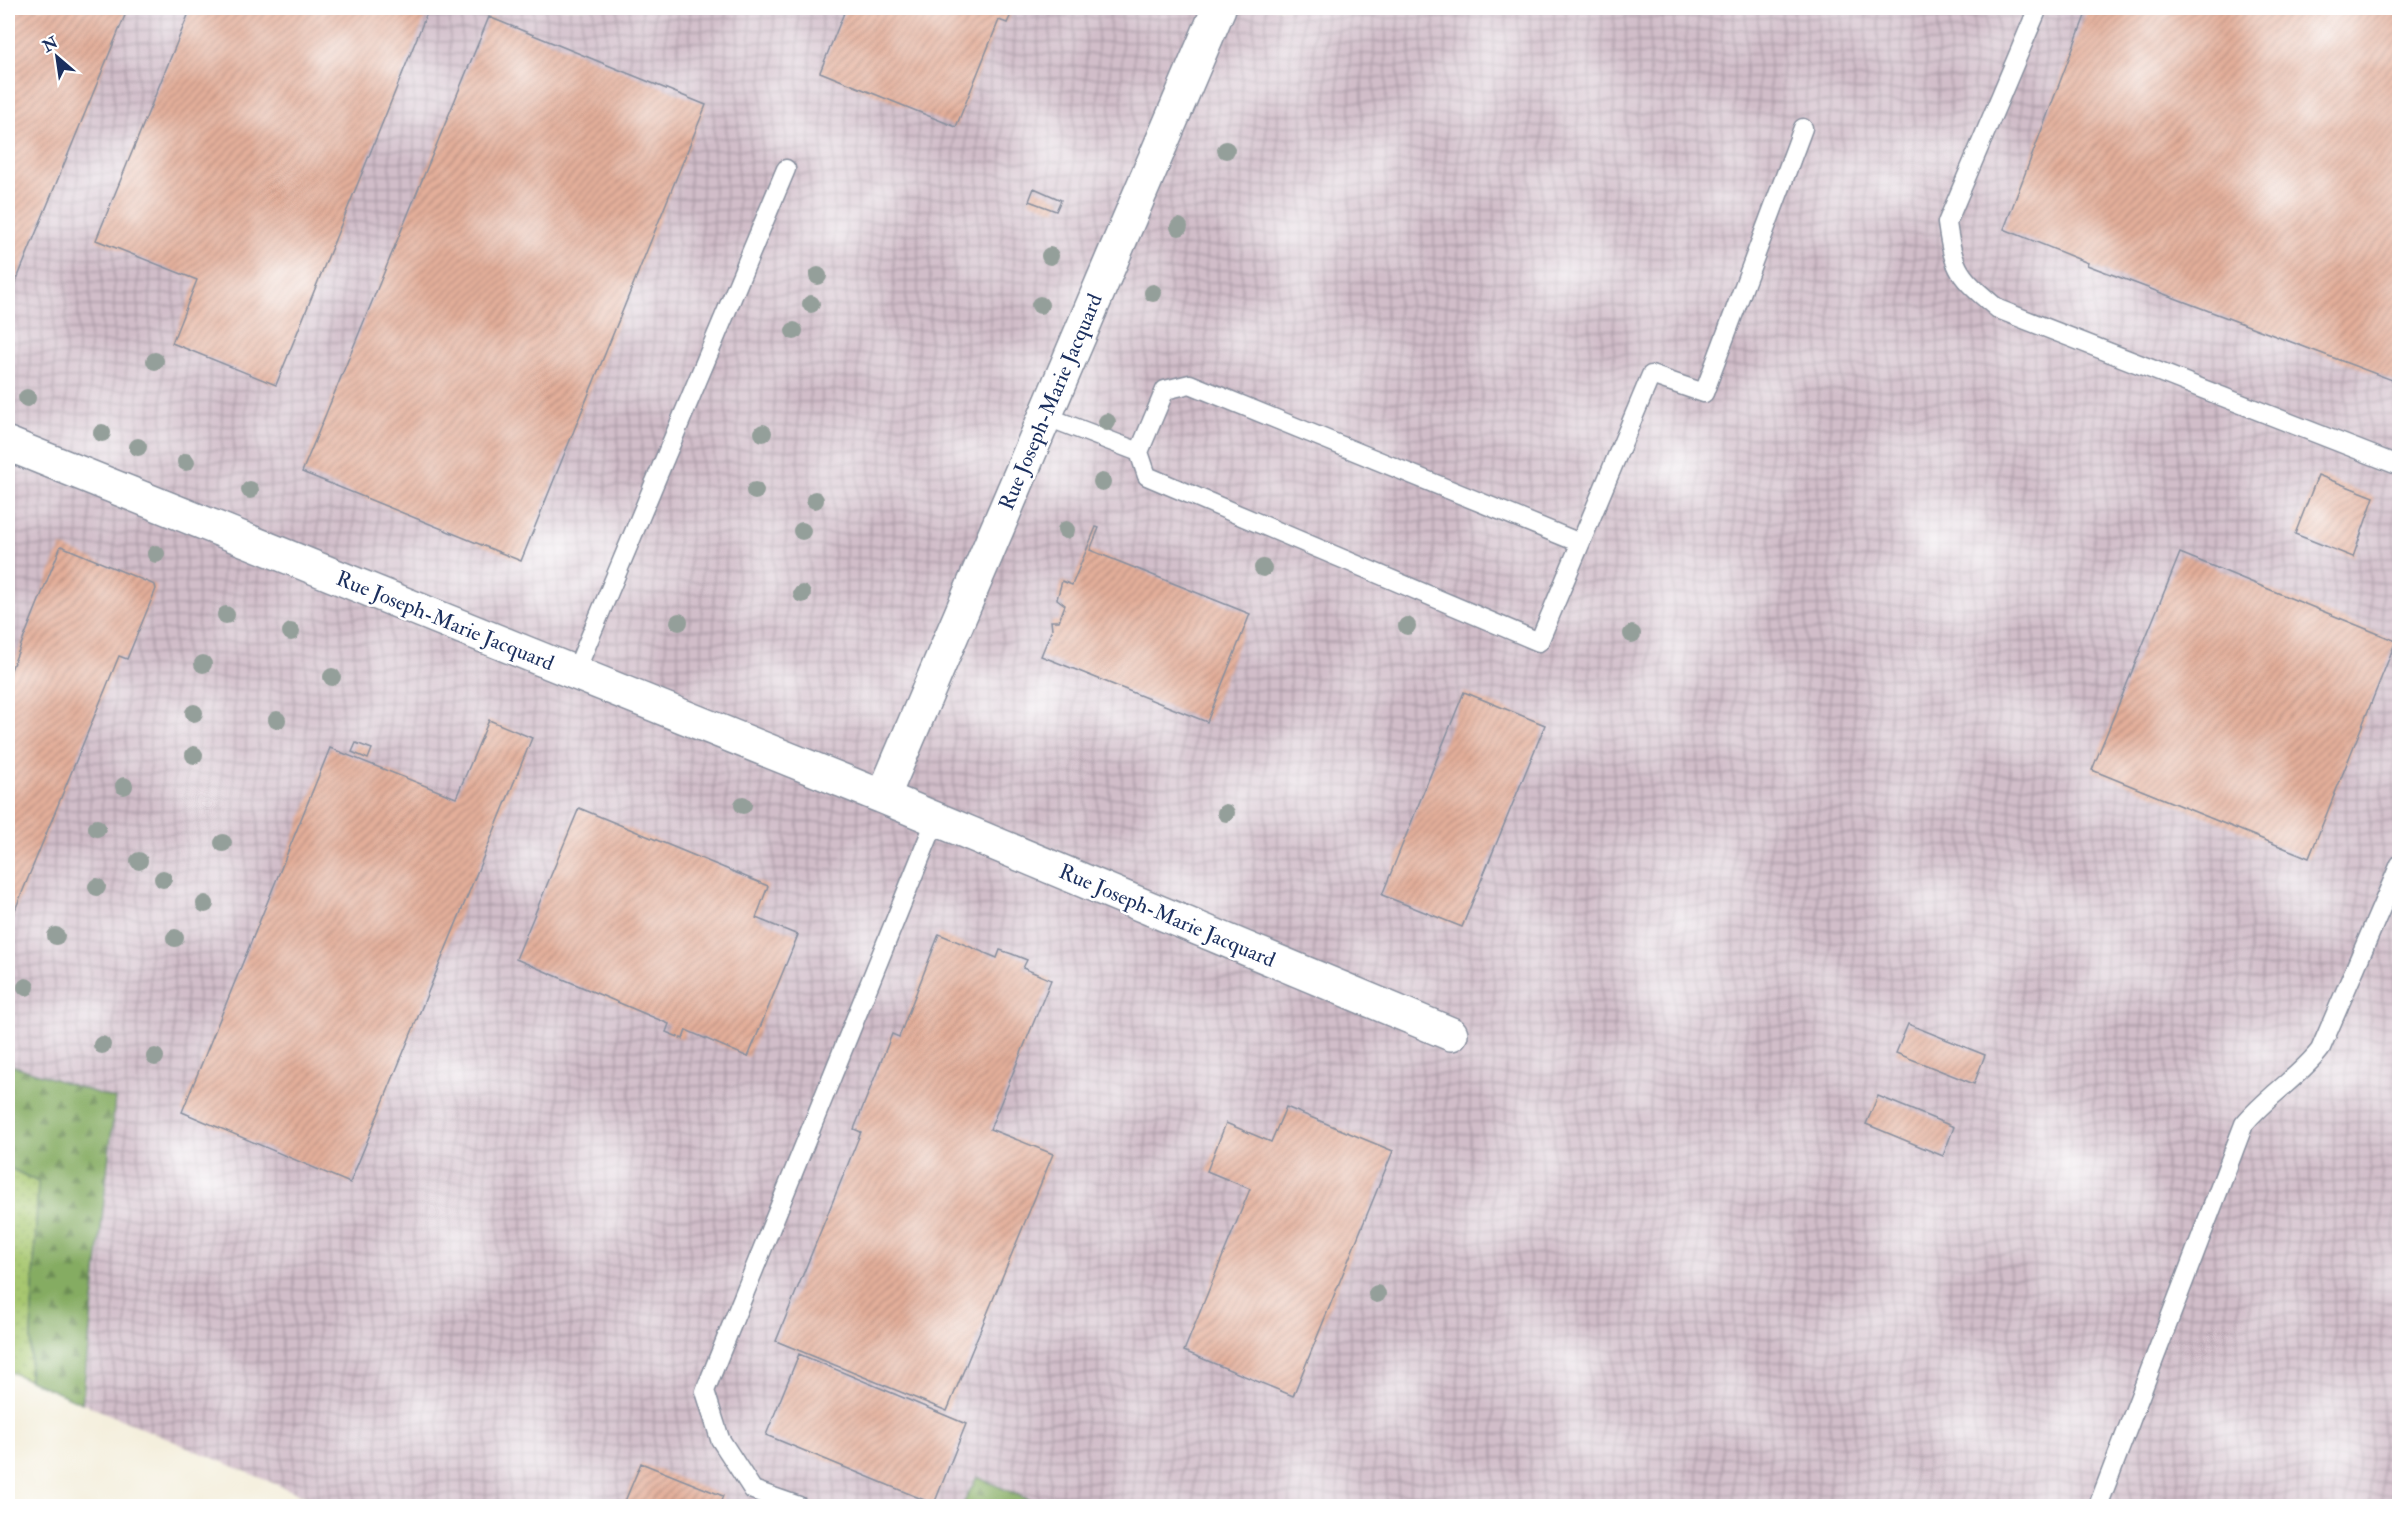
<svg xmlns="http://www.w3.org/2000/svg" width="2407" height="1514" font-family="'IM FELL Double Pica',serif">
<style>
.industrial{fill:url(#industrial-grid)}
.grass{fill:url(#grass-dots);stroke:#617b66;stroke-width:1.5}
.forest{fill:url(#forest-firs);stroke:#506e60;stroke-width:1.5}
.building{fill:url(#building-hatch)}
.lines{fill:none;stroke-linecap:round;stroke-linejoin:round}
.lane-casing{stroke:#888f9e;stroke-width:21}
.street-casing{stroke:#888f9e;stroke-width:36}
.lane{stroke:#fff;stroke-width:18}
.street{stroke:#fff;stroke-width:33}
.tree{fill:#949f9a}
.labels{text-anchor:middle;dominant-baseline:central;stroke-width:5;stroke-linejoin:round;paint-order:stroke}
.street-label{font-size:21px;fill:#1b2f5e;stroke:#fff}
</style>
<defs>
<pattern id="industrial-grid" width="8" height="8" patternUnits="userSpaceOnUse" patternTransform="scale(1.5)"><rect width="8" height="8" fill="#d1bdc9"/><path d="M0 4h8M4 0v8" fill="none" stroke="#a99aa6"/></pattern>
<pattern id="grass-dots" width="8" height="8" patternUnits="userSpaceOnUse" patternTransform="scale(1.5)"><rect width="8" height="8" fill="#a7c76f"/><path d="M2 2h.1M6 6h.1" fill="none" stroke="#8fab63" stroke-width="1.8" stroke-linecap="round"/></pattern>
<pattern id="forest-firs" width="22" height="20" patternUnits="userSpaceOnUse" patternTransform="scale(1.5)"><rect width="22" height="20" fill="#85ac62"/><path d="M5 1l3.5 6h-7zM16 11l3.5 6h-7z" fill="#6c8c54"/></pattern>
<pattern id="building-hatch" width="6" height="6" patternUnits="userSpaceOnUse" patternTransform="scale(1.5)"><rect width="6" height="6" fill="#e4af9a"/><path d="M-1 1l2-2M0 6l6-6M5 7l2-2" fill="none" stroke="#b88f81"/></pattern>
</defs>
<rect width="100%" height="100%" fill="#fff"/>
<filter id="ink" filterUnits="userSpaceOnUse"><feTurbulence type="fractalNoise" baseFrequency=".0167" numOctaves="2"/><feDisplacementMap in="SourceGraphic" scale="12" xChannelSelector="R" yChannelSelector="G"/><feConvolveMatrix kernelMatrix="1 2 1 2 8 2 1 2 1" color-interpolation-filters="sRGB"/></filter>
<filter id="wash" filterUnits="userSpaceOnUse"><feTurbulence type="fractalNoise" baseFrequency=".008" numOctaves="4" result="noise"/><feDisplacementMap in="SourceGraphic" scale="24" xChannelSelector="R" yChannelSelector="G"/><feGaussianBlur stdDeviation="1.35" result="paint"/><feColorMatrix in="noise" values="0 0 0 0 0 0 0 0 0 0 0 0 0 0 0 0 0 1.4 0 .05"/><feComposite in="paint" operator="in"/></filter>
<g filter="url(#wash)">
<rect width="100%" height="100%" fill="#f4efdd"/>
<path class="industrial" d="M8,8H2399V1506H1043L977,1477L962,1506H328L82,1403L115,1099L8,1064Z"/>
<path class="grass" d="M8,1167L38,1182L29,1380L8,1371Z"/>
<path class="forest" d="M8,1064L115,1099L82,1403L29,1380L38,1182L8,1167Z
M977,1477L1043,1506H962Z"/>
<g id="blocks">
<path class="building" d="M8,8H128L8,301Z
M191,8H429L276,385L172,343L197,280L96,240Z
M666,8H682L680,13Z
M846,8H1014L1007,23L999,20L956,127L820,72Z
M2088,8H2400V383L2087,265L2088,263L2004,229Z
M489,17L706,105L521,561L302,472Z
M1034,188L1061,200L1056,211L1029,201Z
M2318,475L2374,497L2353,557L2295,534Z
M1096,527L1099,528L1090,550L1250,614L1207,722L1041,656L1052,629L1051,621H1059L1065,605L1057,599L1062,581L1072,585Z
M61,546L155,585L156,589L127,659L119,656L8,927V677Z
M2180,553L2396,641L2309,858L2092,770Z
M1464,692L1545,725L1462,927L1382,895Z
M489,720L532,738L350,1183L182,1112L330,748L456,798Z
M356,743L372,749L368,759L352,752Z
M579,808L768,886L756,918L798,935L748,1057L686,1030L683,1039L666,1032L669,1024L516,959Z
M939,934L997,958L1000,950L1012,954L1027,960L1023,968L1051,980L990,1129L1053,1154L947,1411L776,1341L861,1132L854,1129L892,1034L899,1037Z
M1908,1024L1985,1055L1974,1084L1896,1053Z
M1878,1096L1954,1127L1943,1156L1866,1124Z
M1286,1107L1393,1151L1293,1396L1184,1351L1250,1189L1207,1171L1226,1123L1271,1142Z
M799,1354L966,1424L934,1504L766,1435Z
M641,1463L723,1496L719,1506H623Z"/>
</g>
</g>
<g filter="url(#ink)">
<use href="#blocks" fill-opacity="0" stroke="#888f9e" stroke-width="1.5"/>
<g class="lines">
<g class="lane-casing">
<path id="lane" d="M2038,8L1947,223C1954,273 1960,277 1998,309L2400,466
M1045,416L1139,452L1147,476L1539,642L1651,375L1704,393L1803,128
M1139,452L1165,390L1190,384L1580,543
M575,673L786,169
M799,1506L753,1490L720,1439L705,1391L936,819
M2098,1506L2244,1124C2267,1096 2298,1078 2320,1050L2400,864"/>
</g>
<g class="street-casing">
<path id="street" d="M8,444L883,797L1451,1034
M883,797L1219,8"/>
</g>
<use href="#lane" class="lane"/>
<use href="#street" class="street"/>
</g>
<g class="tree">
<circle cx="1226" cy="150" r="9"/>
<circle cx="1179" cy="227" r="9"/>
<circle cx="1050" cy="256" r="9"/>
<circle cx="818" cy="276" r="9"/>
<circle cx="1153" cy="293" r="9"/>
<circle cx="811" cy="304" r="9"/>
<circle cx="1040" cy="305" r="9"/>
<circle cx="794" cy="331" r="9"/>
<circle cx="155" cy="361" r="9"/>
<circle cx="27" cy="398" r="9"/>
<circle cx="1107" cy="422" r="9"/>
<circle cx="102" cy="433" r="9"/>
<circle cx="763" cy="433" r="9"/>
<circle cx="138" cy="447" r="9"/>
<circle cx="186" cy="462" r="9"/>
<circle cx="1102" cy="482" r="9"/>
<circle cx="250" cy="490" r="9"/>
<circle cx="755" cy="491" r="9"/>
<circle cx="815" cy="500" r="9"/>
<circle cx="1066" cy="530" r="9"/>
<circle cx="802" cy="531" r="9"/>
<circle cx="156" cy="554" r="9"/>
<circle cx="1263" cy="568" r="9"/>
<circle cx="802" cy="594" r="9"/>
<circle cx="226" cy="615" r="9"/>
<circle cx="679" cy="622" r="9"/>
<circle cx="1407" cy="626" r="9"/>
<circle cx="291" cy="632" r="9"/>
<circle cx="1632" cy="634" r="9"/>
<circle cx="203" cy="664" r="9"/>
<circle cx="332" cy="677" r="9"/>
<circle cx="194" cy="713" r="9"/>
<circle cx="277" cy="720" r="9"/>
<circle cx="194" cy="755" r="9"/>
<circle cx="124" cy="786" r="9"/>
<circle cx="743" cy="805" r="9"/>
<circle cx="1226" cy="813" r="9"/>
<circle cx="97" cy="828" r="9"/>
<circle cx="223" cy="843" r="9"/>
<circle cx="139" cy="861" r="9"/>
<circle cx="163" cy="879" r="9"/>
<circle cx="97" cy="887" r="9"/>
<circle cx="205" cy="904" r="9"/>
<circle cx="56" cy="936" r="9"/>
<circle cx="175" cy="938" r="9"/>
<circle cx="26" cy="987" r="9"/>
<circle cx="102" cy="1045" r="9"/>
<circle cx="155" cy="1057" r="9"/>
<circle cx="1377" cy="1294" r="9"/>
</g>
</g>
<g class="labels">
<g class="street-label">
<text transform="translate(1051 402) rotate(-67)">Rue Joseph-Marie Jacquard</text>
<text transform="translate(445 621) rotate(22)">Rue Joseph-Marie Jacquard</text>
<text transform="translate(1167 916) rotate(23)">Rue Joseph-Marie Jacquard</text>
</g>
</g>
<rect width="2407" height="1514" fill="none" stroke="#fff" stroke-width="30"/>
<g transform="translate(57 57) rotate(331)" stroke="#ffffff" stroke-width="4.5" paint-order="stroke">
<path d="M0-4.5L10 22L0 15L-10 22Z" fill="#1b2f5e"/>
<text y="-9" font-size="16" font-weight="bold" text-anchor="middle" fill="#1b2f5e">N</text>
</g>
</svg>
